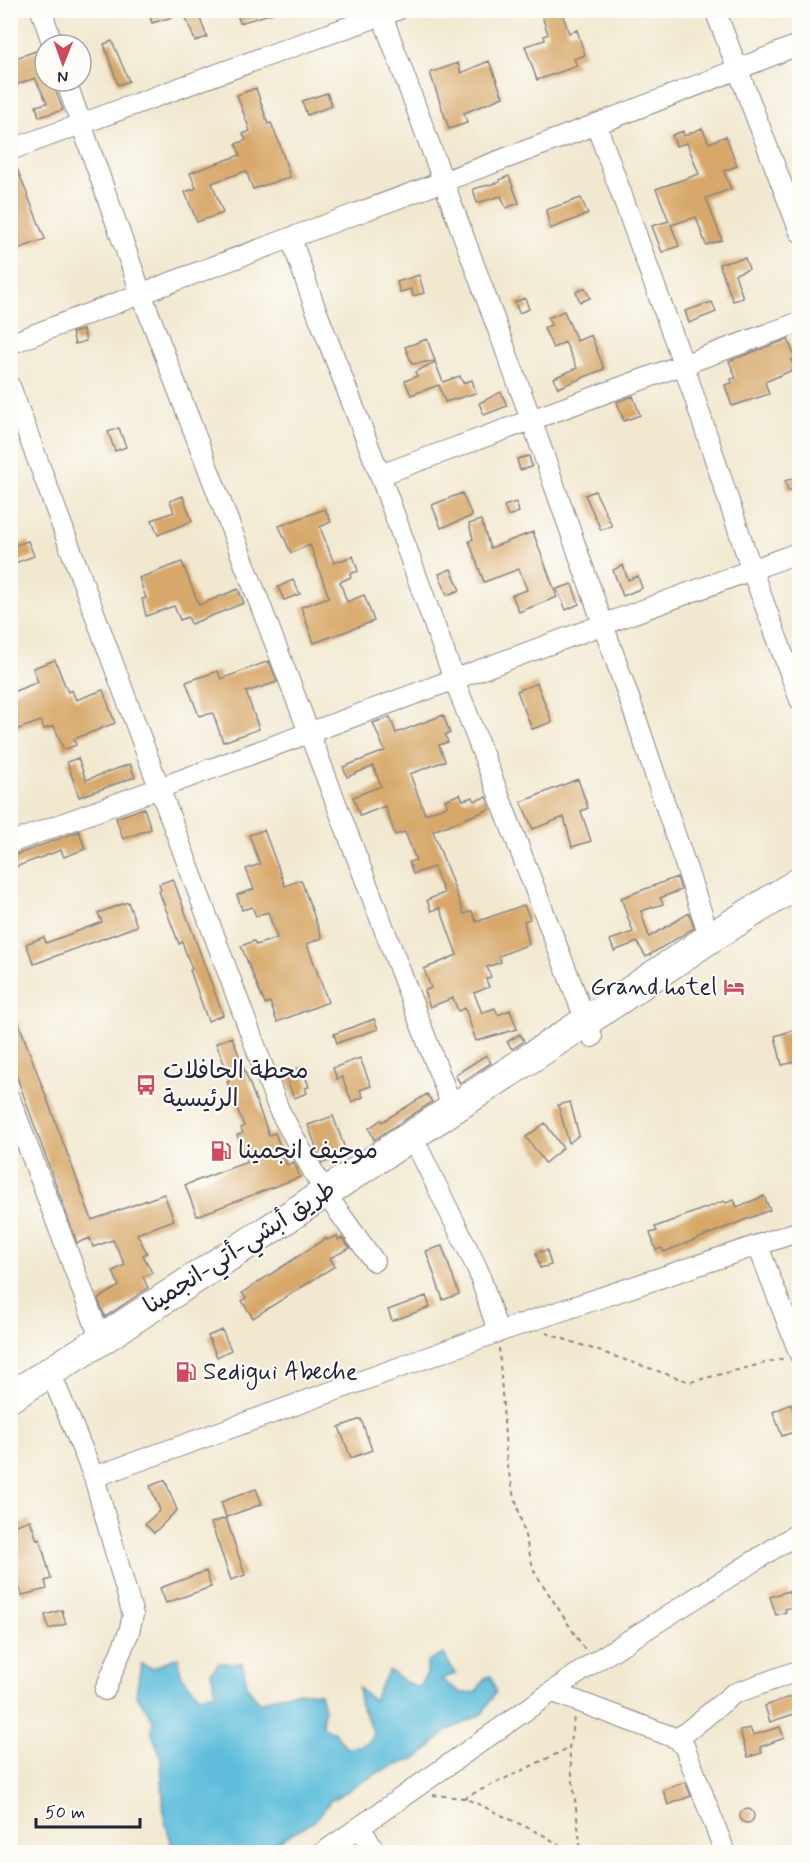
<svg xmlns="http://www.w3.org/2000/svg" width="810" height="1863" font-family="Mynerve,'Playpen Sans Arabic',sans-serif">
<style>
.water{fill:#5dbddb;stroke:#40708b;stroke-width:1.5}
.building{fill:#d7a869}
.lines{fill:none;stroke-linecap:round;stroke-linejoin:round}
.minor-casing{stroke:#8a8585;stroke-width:22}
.highway-casing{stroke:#8a8585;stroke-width:32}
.path{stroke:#8a8585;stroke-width:2;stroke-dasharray:4.5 4.5;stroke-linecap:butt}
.minor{stroke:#fff;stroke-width:20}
.highway{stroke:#fff;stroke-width:30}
.labels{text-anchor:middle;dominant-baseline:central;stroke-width:4.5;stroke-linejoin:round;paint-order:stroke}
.poi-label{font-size:24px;fill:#22223b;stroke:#fdfcf7;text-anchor:start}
.street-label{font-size:24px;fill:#22223b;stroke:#fdfcf7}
</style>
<rect width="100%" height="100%" fill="#fdfcf7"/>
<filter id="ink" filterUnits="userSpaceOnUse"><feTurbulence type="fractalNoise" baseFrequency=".0167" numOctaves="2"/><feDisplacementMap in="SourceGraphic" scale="12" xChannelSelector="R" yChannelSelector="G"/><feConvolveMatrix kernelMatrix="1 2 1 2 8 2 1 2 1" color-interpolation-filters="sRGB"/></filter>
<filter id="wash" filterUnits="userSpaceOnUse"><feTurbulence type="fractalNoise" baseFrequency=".008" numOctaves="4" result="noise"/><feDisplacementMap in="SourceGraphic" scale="24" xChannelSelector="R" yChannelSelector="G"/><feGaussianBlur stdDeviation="1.35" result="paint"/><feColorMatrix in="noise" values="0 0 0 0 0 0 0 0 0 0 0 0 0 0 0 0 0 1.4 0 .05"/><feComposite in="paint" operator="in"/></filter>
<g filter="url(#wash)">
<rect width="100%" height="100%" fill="#f1e8cf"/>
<path class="water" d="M444,1654L455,1674L441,1679L461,1693L476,1692L485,1678L491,1676L496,1692L482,1714L447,1731L419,1757L379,1772L330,1801L316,1820L273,1844L262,1852H204L201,1846L196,1847V1852H174L164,1817L161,1758L152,1733L153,1719L136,1694L141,1664L153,1668L172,1659L179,1658L181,1676L200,1696L216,1692L211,1672L219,1663H242L248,1688L259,1703C282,1693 295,1690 320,1693L324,1709L322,1726L334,1732L347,1749L368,1743L374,1733L361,1706L358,1688L373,1700L389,1670L405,1682L418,1687L427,1674V1662Z"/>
<g id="blocks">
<path class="building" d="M148,10H182L183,14L152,23Z
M183,10H197L207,37L195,41Z
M236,10H272L273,13L240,23Z
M548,10H561L569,33L577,30L585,55L574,59L577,66L537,80L525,46L545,40L544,36L548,34L541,13Z
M112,41L129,81L118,85L104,44Z
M42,49L45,54V81H52L63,110L39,117L36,106L47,103L35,78L10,87V60Z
M489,61L503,97L464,113L467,123L449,129L430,73L458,63L461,73Z
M256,88L268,124L271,123L279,142L290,177L253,189L246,171L212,183L223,213L197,222L185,192L196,188L190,173L240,155L236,144L246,140L243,134L250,131L237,95Z
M327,93L332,106L307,115L302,101Z
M702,128L709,143L726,136L737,166L724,171L731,189L706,198L722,240L706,245L696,217L671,225L679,246L662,252L652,226L669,221L656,189L699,174L687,143L676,146L672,135L683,131L684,136Z
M14,161L45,239L10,252V162Z
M509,176L519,203L506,208L501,196L477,203L473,189L500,182L499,180Z
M581,198L588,214L550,229L546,210Z
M745,258L749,269L735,274L743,298L733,301L719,264Z
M419,275L424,293L413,296L411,289L400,292L397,282Z
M585,288L590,298L580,302L576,292Z
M525,298L529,309L519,313L515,302Z
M712,302L716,312L689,323L685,311Z
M564,311L577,341L591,335L604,369L558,388L554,378L577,368L565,342L553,348L544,328L551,325L548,318Z
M83,330L86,341L75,344L72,333Z
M427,339L435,361L412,364L405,347Z
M788,339L795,358L791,360L795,369L765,382L769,394L732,406L725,385L732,383L731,379L736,378L729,361Z
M435,362L443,382L460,376L463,383L472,380L476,393L445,402L439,385L411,395L405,381L417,376L415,372Z
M501,392L507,406L484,415L479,403Z
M633,396L640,415L624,421L617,402Z
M119,428L126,447L115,451L108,432Z
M529,456L532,467L520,470L517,459Z
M796,477L800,487L788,491L785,481Z
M595,491L612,526L601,530L585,495Z
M462,493L472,516L441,528L432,505Z
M183,496L192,521L158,535L152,520L174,512L170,501Z
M516,502L519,512L508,516L504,506Z
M325,509L331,522L320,527L334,563L353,556L358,571L350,574L351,577L340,582L347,602L364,595L374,621L314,643L301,607L329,597L310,545L291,553L279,526Z
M481,520L490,548L533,532L557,597L519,612L512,595L527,590L519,569L484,582L469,541L473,539L469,524Z
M28,541L34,556L10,565V547Z
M182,562L199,605L238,589L244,603L191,624L188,617L180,620L174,606L146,616L142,599L146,598L139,578Z
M623,565L628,580L638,576L642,588L623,596L613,570Z
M451,569L460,590L447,595L439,574Z
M293,580L300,594L284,600L278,587Z
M572,584L579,604L566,610L557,589Z
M55,660L66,688L68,692L72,690L76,700L103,690L115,723L74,739L76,745L64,750L54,726L44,729L41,721L10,732V693L38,682L33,668Z
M269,661L277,682L246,692L259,729L223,742L213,713L199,716L186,682L218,671L221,679Z
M537,683L552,722L532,729L517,691Z
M443,715L450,733L445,735L448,742L439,745L445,761L410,774L425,814L447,806L445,800L460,794L463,800L473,797L474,801L486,797L490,809L433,831L464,914L472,911L476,922L524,905L530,919L524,921L529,944L499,956L501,962L487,967L491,977L486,979L489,987L474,993L482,1013L495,1008L498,1015L510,1010L517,1029L476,1041L465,1008L458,1011L453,998L430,1007L424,991L431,988L424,969L457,955L440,908L431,911L427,900L444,893L434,867L413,874L409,862L416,860L405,832L395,835L385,806L360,816L353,797L381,786L373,766L347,777L343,767L385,751L373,723L390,717L396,733Z
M78,758L86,780L130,764L135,777L79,797L67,762Z
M578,779L588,808L581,811L591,841L572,847L564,817L533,829L521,802Z
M144,808L151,829L123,839L116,818Z
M264,830L285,886L301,880L322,938L307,944L328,1002L277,1022L270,1002L265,1004L241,946L254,941L256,945L277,938L268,912L256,916L252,907L242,910L237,895L254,889L246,869L260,864L249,835Z
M79,831L85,849L64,857L61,850L10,869V857Z
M677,877L681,890L660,898L663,904L641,911L649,937L689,913L694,928L646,957L637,942L614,951L610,940L633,932L621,898Z
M173,879L223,1015L208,1021L190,970L192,969L182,942L179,944L159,891L161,890L159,884Z
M128,902L137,926L34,964L26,944L44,937L46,943L102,922L98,913Z
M12,1005L92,1220L164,1194L174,1220L137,1234L147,1253L143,1255L152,1273L143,1277L148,1288L105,1317L98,1299L119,1286L113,1271L125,1265L113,1240L93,1247L90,1238L77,1243L10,1058Z
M374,1019L378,1029L337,1043L334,1034Z
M800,1028V1061L782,1065L775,1036Z
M520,1034L524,1041L512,1049L507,1042Z
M232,1037L269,1135L275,1133L287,1165L294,1162L300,1177L197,1216L185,1185L247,1162L237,1135L243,1133L241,1128L244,1126L227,1082H229L227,1071L216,1043Z
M486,1055L491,1063L460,1083L455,1075Z
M360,1058L371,1086L360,1090L363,1097L352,1102L342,1077L337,1079L333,1068Z
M302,1067L309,1087L305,1088L307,1093L294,1098L285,1074Z
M427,1094L432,1102L374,1140L369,1128L381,1120L382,1122Z
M570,1102L579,1135L569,1143L558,1105Z
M333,1116L347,1154L322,1163L308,1125Z
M545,1123L563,1148L545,1163L526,1137Z
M764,1196L770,1210L664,1252L662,1248L656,1250L650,1233L657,1231L655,1227L724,1201L726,1203L734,1200L737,1207Z
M337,1236L338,1240L342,1238L350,1248L330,1258L335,1266L253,1318L242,1301L246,1298L242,1293L326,1238L327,1240Z
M442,1246L459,1294L443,1300L426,1251Z
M547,1250L551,1265L540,1268L536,1253Z
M426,1296L430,1307L392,1321L388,1310Z
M222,1330L231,1350L217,1357L208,1336Z
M791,1404L800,1430L782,1436L773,1412Z
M361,1419L372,1450L351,1458L339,1427Z
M165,1480L177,1510L154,1533L145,1524L160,1510L150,1486Z
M256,1489L262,1504L226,1517L221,1502Z
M226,1518L245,1575L231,1580L211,1523Z
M30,1520L37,1540L40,1539L51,1579L45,1581L47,1589L22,1595L10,1562V1548L16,1546L10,1527Z
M206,1571L211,1587L166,1603L160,1588Z
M788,1591L794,1607L785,1609L786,1612L776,1615L770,1597Z
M62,1610L66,1624L49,1629L45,1615Z
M795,1695L800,1712L770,1722L765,1706Z
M780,1727L784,1738L760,1747L762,1753L748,1757L740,1731L750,1728L753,1735Z
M685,1782L691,1796L668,1805L663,1790Z
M740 1816a7 7 0 1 1 14 0a7 7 0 1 1-14 0Z"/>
</g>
</g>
<g filter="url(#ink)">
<use href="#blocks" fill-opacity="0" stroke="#8a8585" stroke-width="1.5"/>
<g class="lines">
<g class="minor-casing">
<path id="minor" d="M41,10L53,45
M380,10L531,419L637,721L710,938
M715,10L800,232
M66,81L141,293L453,1109
M596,124L684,366L751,568L800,700
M10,150L286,49L397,10
M291,238L313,302L380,475L454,679L592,1037
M10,344C272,241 539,151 800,44
M10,386L279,1110L325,1193L374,1261
M380,475L800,322
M10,843L800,552
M10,1099L101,1340
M419,1150L478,1270L498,1332
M758,1246L800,1355
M56,1386L94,1477L133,1615L129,1632L105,1690
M94,1477L498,1332L800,1231
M553,1692L678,1739L685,1748L725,1852
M678,1739L733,1694L800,1670
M361,1828L375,1852
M324,1852L593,1663L800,1532"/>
</g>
<g class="highway-casing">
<path id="highway" d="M10,1397L101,1340L585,1022L710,938L800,882"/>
</g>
<path class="path" d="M546,1333L690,1382L785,1358
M499,1348L507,1466L534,1571L585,1650
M574,1718L569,1748L581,1852
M433,1795L464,1798L474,1802L547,1837L569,1852
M464,1798L569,1748"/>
<use href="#minor" class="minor"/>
<use href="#highway" class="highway"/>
</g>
</g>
<defs>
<g id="hotel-bare" transform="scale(1.62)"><path d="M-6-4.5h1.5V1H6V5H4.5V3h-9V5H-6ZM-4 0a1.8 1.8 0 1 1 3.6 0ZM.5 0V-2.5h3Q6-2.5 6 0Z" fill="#d1495b" stroke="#fdfcf7" stroke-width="2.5" paint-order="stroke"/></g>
<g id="bus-bare" transform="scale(1.62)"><path d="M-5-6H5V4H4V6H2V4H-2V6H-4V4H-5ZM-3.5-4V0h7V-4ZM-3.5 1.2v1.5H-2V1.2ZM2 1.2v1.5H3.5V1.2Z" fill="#d1495b" stroke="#fdfcf7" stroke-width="2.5" paint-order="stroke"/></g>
<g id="fuel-bare" transform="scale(1.62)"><path d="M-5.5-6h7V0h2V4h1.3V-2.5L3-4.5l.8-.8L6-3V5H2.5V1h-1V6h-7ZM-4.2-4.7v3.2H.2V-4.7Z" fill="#d1495b" stroke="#fdfcf7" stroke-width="2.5" paint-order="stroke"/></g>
</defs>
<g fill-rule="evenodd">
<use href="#hotel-bare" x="734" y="987"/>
<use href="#bus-bare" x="146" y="1085"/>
<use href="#fuel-bare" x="221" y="1151"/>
<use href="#fuel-bare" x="186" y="1372"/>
</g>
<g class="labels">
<g class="poi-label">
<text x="717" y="987" text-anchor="end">Grand hotel</text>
<text x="163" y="1071">محطة الحافلات<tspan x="163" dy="28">الرئيسية</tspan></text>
<text x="238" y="1151">موجيف انجمينا</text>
<text x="203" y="1372">Sedigui Abeche</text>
</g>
<g class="street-label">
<text transform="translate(240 1248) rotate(-33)">طريق أبشي-أتي-انجمينا</text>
</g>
</g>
<rect width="810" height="1863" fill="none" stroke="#fdfcf7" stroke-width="36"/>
<g transform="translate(63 63) rotate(181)"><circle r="28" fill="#fdfcf7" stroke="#a5a5ac" stroke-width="1.5"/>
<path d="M0-4.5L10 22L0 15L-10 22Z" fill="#d1495b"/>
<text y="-9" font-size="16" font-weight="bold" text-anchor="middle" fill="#22223b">N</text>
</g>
<path d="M36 1818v9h104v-9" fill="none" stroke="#22223b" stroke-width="3"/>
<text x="45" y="1818" font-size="18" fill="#22223b" stroke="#fdfcf7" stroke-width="4.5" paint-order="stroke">50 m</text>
</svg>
